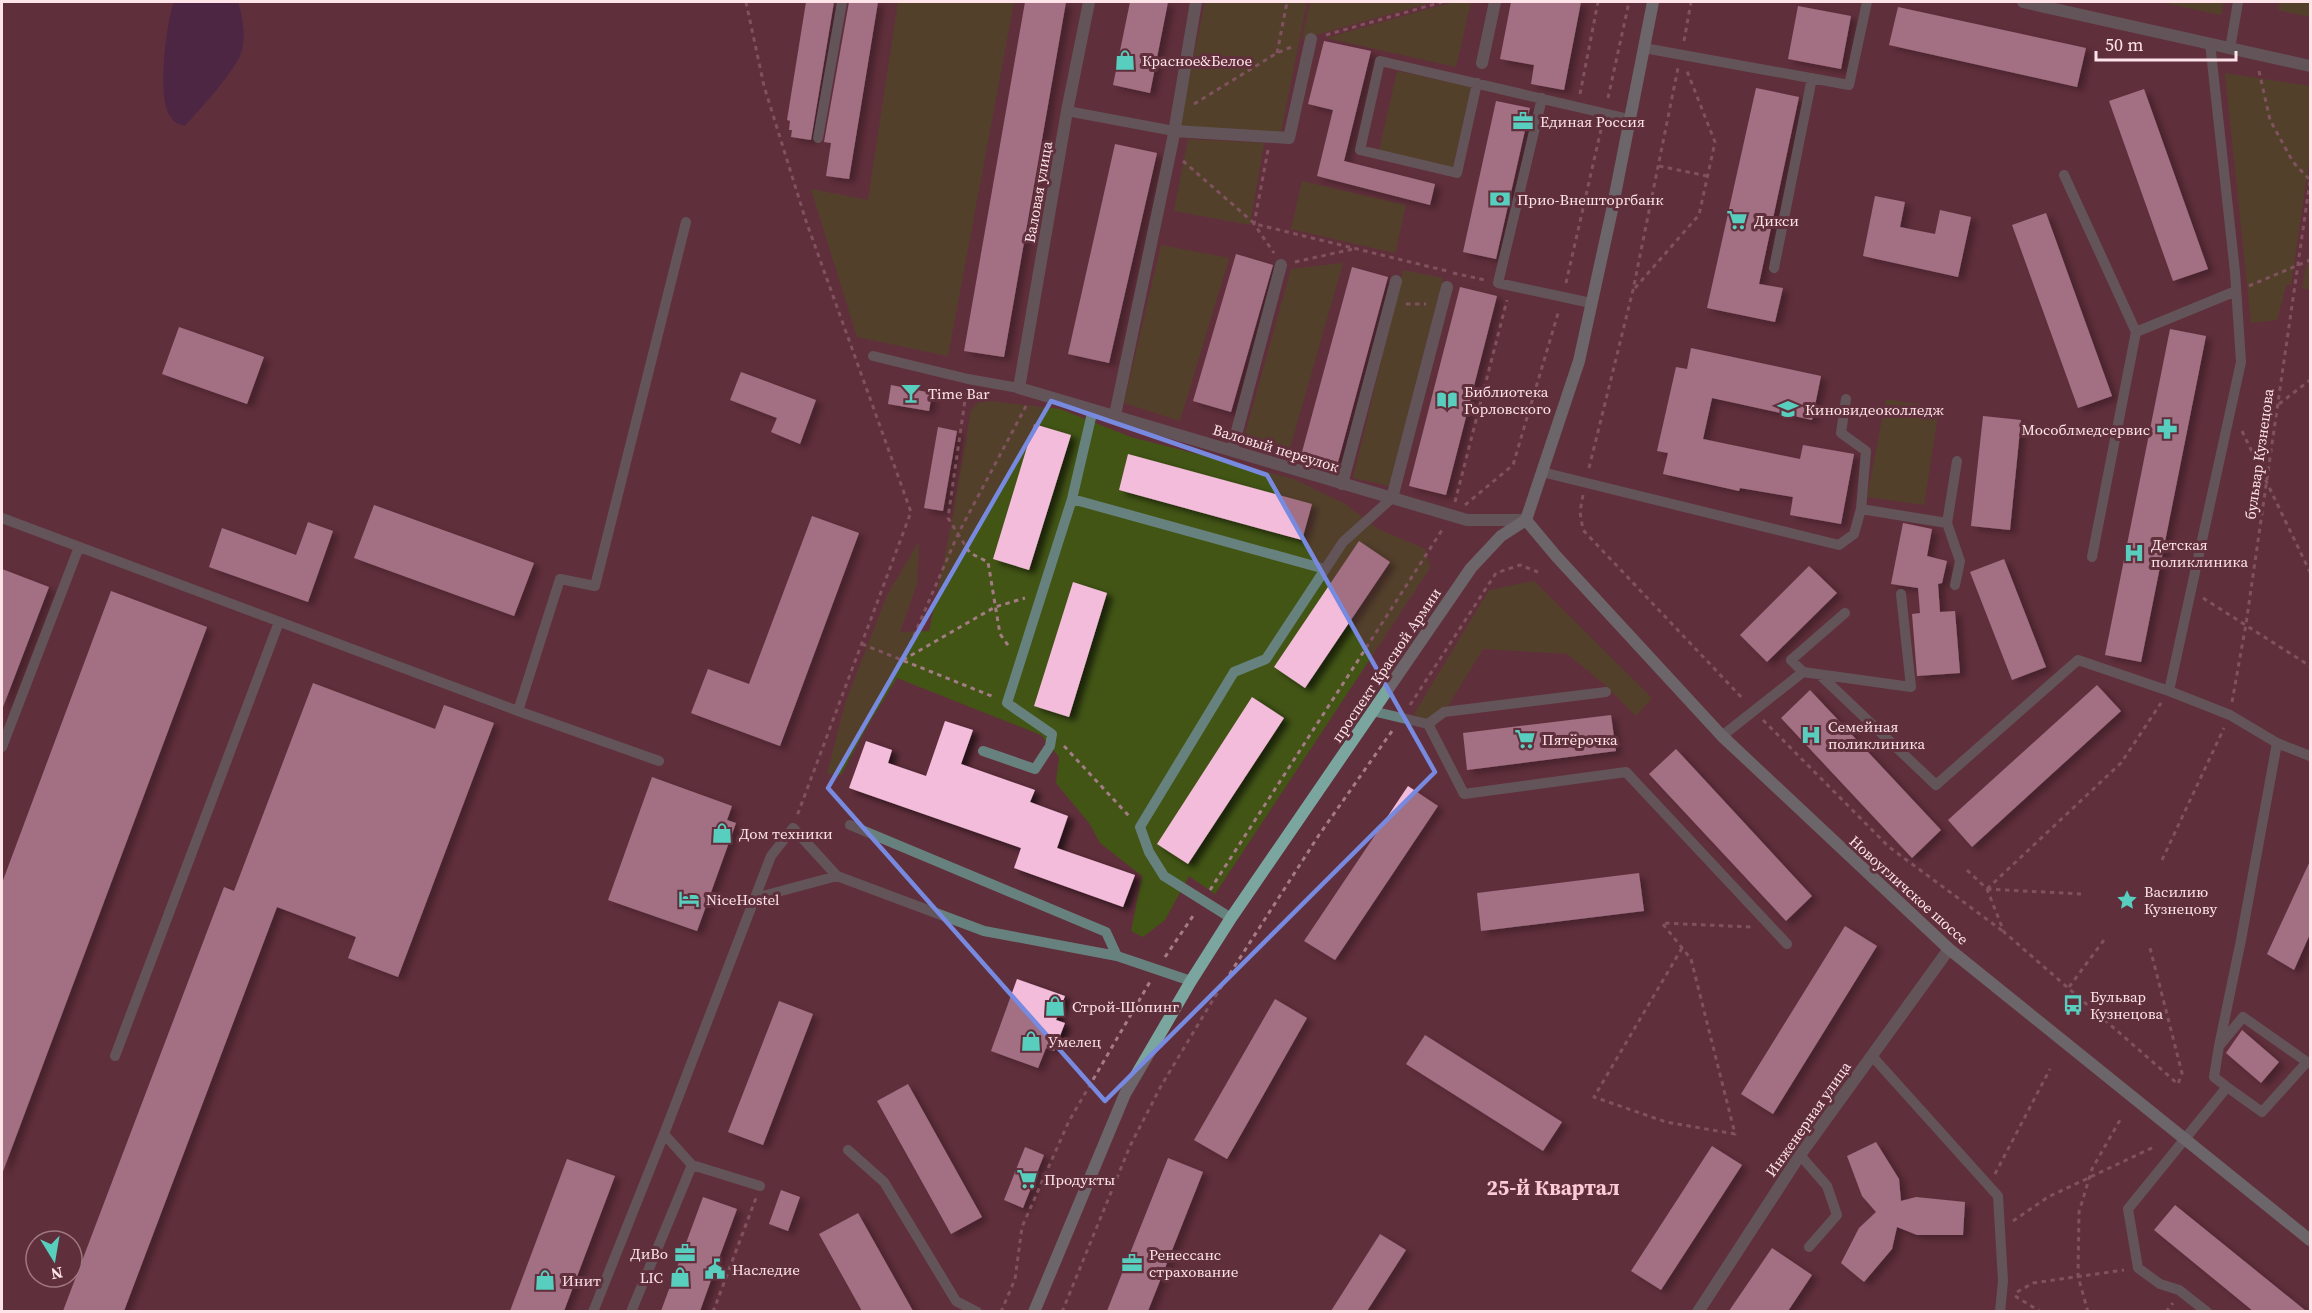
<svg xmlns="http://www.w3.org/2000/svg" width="2312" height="1313" font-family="'Source Serif 4',serif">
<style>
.green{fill:#425515}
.water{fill:#351c4f}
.building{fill:#f2bcda;filter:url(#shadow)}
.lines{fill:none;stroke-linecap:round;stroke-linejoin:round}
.path{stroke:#a47c86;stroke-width:3;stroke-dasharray:4.5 4.5;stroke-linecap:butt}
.service{stroke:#67827e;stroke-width:10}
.minor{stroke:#67827e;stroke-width:12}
.tertiary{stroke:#67827e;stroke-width:12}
.secondary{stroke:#7aa69f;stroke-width:12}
.marked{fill:none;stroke:#778adf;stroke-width:4.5;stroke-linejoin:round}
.labels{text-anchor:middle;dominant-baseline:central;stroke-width:6;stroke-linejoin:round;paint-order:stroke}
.poi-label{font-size:15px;fill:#fee4e9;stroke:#602f3c;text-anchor:start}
.street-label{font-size:15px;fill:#fee4e9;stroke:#602f3c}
.district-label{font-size:21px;font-weight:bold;fill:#fdcbd6;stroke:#602f3c}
</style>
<defs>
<filter id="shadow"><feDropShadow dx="6" dy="4" stdDeviation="3" flood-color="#0009"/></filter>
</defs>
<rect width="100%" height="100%" fill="#602f3c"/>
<path class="green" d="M898,2H1014L948,356L857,337L811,189L868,200Z
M1205,2H1307L1281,132L1179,127Z
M1310,2H1433L1302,39Z
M1453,2H1471L1456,67L1326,38Z
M2160,2H2224L2221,15Z
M2280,2H2310V17L2278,10Z
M1397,71L1471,87L1453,167L1379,151Z
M2225,73L2310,86V155L2291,284L2286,286L2277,320L2251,323Z
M1188,139L1264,143L1250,225L1174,211Z
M1302,181L1406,205L1395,253L1291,229Z
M1161,245L1229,258L1180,421L1124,403Z
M2310,248V290L2302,288Z
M1343,263L1290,448L1245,434L1291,269Z
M1403,270L1443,278L1389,486L1353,478Z
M1886,399L1939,408L1924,505L1867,497Z
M981,400L1060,409L1131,437L1294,479L1345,504L1378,529L1425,549L1430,568L1215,894L1189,876L1165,920L1143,937L1131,931L1142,876L1100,843L1089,823L1056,783L1059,757L1041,735L897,678L868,725L841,775L827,774L845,704L887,595L919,542L917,584L900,632L929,631L949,536L971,410Z
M1534,581L1652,698L1636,716L1604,684L1567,654L1483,649L1435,727L1414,714L1489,590Z"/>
<path class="water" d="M174,2H238C243,17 247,41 240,56C229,78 202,107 185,126C178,124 174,123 170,116C157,97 166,23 174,2Z"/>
<path class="building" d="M806,2H834L811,140L791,137L792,130H789L790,121L787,120Z
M849,2H878L849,179L826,176L831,143L824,142Z
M1025,2H1066L1004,357L964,351Z
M1130,2H1168L1150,93L1113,85Z
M1511,2H1581L1564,90L1531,84L1534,65L1500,59Z
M1798,6L1851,16L1841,69L1788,59Z
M1898,7L2086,48L2077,87L1889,45Z
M1324,41L1371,51L1344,161L1435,184L1430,205L1317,176L1333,110L1308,104Z
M1756,88L1799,97L1759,284L1783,288L1775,322L1707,308Z
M2144,89L2208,269L2173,281L2109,101Z
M1496,101L1530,108L1496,259L1463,252Z
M1115,144L1157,153L1109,363L1068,354Z
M1875,196L1905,202L1900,227L1935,234L1940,210L1971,217L1958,277L1863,256Z
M2046,213L2112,396L2078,408L2012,225Z
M1236,254L1273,265L1231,412L1193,401Z
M1352,267L1388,277L1338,462L1302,452Z
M1460,287L1497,296L1446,495L1409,486Z
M179,327L264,357L247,404L162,374Z
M2170,329L2206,336L2141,662L2105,655Z
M1691,348L1821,376L1812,420L1712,398L1703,439L1800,459L1803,445L1854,454L1841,524L1790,515L1793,497L1740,488L1739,491L1663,474L1668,453L1657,451L1676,367L1687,369Z
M741,372L816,400L800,444L771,432L777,418L730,400Z
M891,385L932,393L929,411L888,404Z
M1983,416L2021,420L2010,530L1971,526Z
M1034,424L1071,435L1029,570L993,559Z
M938,427L957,431L943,511L924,508Z
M1128,454L1312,504L1302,540L1119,490Z
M374,505L534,563L514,616L354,558Z
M812,516L859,533L780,746L691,713L708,669L749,684Z
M308,522L333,531L308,602L209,567L222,528L296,555Z
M1903,523L1932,529L1927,556L1947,561L1942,583L1938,584L1940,612L1955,611L1960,673L1917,676L1912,614L1920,613L1918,588L1891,584Z
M1359,541L1390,562L1305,688L1274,667Z
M2004,559L2046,667L2012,680L1970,572Z
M1809,566L1837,593L1767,662L1740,635Z
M2,569L49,587L3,707L2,706Z
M1073,582L1107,593L1069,717L1034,706Z
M111,591L207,627L2,1174V883Z
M313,683L435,729L444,705L494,723L398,977L348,958L356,937L277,907L124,1311H63L224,887L234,891Z
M2097,685L2121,711L1972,847L1948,820Z
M1810,690L1941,830L1912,858L1781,718Z
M1252,697L1284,718L1188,864L1157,844Z
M1611,715L1616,751L1467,770L1463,733Z
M945,721L973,730L961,764L1035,790L1030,802L1068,816L1057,848L1135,875L1123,907L1014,868L1021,848L849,788L866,741L892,750L888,763L926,776Z
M1676,749L1812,896L1786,921L1649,774Z
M652,777L732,806L727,820L736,823L697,931L608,900Z
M1408,786L1438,806L1335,960L1304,941Z
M2310,861V934L2294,970L2267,954Z
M1639,873L1644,911L1481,931L1477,893Z
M1845,926L1877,946L1773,1114L1741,1094Z
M1017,979L1065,996L1056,1020L1065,1023L1054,1051L1046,1048L1038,1068L991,1051Z
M1275,999L1307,1018L1227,1159L1194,1140Z
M779,1001L813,1014L763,1145L728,1132Z
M2242,1030L2279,1062L2261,1083L2226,1053Z
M1425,1035L1562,1122L1543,1151L1406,1064Z
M908,1084L982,1217L951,1234L877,1101Z
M1876,1142L1899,1179L1901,1201L1916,1197L1965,1202L1963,1235H1917L1897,1227L1892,1249L1864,1282L1841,1263L1859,1228L1876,1212L1862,1196L1847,1156Z
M1712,1146L1742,1165L1661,1290L1631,1271Z
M1025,1147L1044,1155L1023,1208L1004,1200Z
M1168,1158L1203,1172L1148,1311H1107Z
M567,1159L615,1176L564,1311H510Z
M781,1190L800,1197L788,1231L769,1224Z
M703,1197L737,1209L715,1269L700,1311H661Z
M2175,1205L2306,1311H2253L2154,1230Z
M858,1213L913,1311H862L819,1234Z
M1380,1234L1406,1250L1367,1311H1331Z
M1772,1248L1812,1275L1788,1311H1729Z"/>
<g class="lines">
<path class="path" d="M746,2L764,86L806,221L911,512L797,816
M1326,35L1442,2
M1684,41L1691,2
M1277,53L1287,2
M2259,71L2270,120L2293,162L2310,180
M1580,94L1598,2
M1608,98L1629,2
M1194,104L1277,53L1294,46
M1268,150L1254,224L1274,253
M1183,161L1255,224L1447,271
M1659,166L1707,176
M1295,262L1353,249
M1453,273L1485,280
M1566,283L1602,125
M2249,286L2310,260
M1635,288L1699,215L1715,142L1687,71
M1406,304H1426
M966,393L948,518L970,553L988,562L1000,634L1010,648
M2279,404L2310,380
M2242,431L2310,572
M1589,468L1633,290L1678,68
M1583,495L1580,512L1583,530L1744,700
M1455,502L1507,300
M1465,505L1513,465L1559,310
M2203,598L2310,666
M862,644L994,697
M903,660L995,607L1025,598
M903,661L958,534L1026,406
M2232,702L2246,624L2310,181
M1410,705L1496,573L1520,565L1538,572
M1763,720L1889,847L2004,932
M1064,746L1129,816
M2162,860L2224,728
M1967,870L1987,889L2004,932L2178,1084L2182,1073L2149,944
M1987,889L2121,763L2161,703
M1987,889L2081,894
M1210,890L1444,527
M1682,948L1594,1097L1666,1122L1735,1134L1691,959L1662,923L1751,927
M1165,957L1195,913
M2069,987L2104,940
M1995,1174L2050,1069
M2013,1221L2048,1197L2156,1146
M2017,1292L2033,1283L2124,1270
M2015,1296L2041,1312
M713,1312L756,1198
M1001,1312L1015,1279L1022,1227L1069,1121L1151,980
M1062,1312L1130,1146L1161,1086L1211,1003L1319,835L1392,731
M2088,1312L2078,1276L2079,1212L2092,1169L2120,1120
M2166,1312L2173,1303"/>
<path class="service" d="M1644,48L1849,85L1867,2
M2230,49L2238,2
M1477,83L1457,173L1360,150L1380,61L1629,119
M1542,98L1498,283L1591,303
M1067,111L1174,131
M818,138L842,2
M2064,175L2136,332
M1774,268L1812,78
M873,356L968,379L1019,388
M1846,399L1841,433L1866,451L1861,509
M1542,472L1839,545L1854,534L1861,509L1947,523L1957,461
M1072,499L1325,569
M2,518L518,711L659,761
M1947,523L1960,561L1955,585
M2092,557L2136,332L2236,291
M1803,672L1791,660L1845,613
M1820,675L1936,785L2078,660L2169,691L2241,362L2235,272L2210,43
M2169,691L2230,715L2277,743
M518,711L560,579L595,586L686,222
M1372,711L1428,724L1444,712L1606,692
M1428,724L1464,794L1626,772L1787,944
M1722,736L1803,672L1911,687L1901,594
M2,747L79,547
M983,751L1035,769L1050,746L1052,734L1007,703L1072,499L1093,409
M850,825L1106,932L1117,956
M755,898L837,876
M1231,918L1164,876L1149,852L1140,827L1234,672L1266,659L1343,542L1392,498
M2219,1046L2241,940L2277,743L2310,756
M115,1056L279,622
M1872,1056L1998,1196L2003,1281L2000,1312
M2227,1087L2214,1077L2219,1046L2243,1017L2307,1062
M848,1150L884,1182L956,1301L977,1312
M1800,1155L1827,1186L1837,1215L1809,1247
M692,1165L760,1186
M593,1312L664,1134
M631,1312L692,1165L664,1134L771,856L793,828L837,876L984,931L1117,956L1191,981
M2207,1312L2179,1290L2160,1284L2138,1268L2128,1209L2227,1087L2262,1112L2307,1062L2310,1063"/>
<path class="minor" d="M1482,63L1495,2
M1174,131L1289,138L1311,39
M1115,415L1173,139L1196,2
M1232,450L1281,265
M1342,484L1396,281
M1392,498L1447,287
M1698,1312L1800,1155L1949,949"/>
<path class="tertiary" d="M1089,2L1067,111L1019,388L1467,520H1526
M2023,2L2310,66"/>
<path class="secondary" d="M1526,520L1556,556L1722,736L1949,949L2310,1240
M1034,1312L1125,1094L1191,981L1231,918L1471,568L1501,536L1526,520L1579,361L1612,210L1653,2"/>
</g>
<path d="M0 0H2312V1313H0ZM1051,401L1267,475L1435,772L1105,1101L828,788Z" fill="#602f3c" fill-opacity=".55" fill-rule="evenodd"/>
<path class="marked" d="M1051,401L1267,475L1435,772L1105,1101L828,788Z"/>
<defs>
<g id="shop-bare" transform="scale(1.62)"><path d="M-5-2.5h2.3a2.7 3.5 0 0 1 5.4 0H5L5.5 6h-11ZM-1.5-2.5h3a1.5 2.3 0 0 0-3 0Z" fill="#58cebf" stroke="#602f3c" stroke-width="2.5" paint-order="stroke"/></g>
<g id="office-bare" transform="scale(1.62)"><path d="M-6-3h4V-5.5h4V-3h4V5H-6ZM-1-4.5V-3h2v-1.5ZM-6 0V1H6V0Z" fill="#58cebf" stroke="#602f3c" stroke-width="2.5" paint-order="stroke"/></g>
<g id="bank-bare" transform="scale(1.62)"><path d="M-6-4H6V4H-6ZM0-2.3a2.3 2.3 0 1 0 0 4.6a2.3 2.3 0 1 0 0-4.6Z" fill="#58cebf" stroke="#602f3c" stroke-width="2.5" paint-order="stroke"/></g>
<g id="supermarket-bare" transform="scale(1.62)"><path d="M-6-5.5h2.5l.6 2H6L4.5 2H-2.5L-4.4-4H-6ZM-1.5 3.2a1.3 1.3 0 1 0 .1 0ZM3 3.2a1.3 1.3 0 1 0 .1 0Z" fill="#58cebf" stroke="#602f3c" stroke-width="2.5" paint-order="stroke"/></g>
<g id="bar-bare" transform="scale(1.62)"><path d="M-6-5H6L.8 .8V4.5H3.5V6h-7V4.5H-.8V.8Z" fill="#58cebf" stroke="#602f3c" stroke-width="2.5" paint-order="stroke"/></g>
<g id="library-bare" transform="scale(1.62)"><path d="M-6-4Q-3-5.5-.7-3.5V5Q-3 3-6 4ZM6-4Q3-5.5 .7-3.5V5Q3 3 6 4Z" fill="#58cebf" stroke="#602f3c" stroke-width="2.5" paint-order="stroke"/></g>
<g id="university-bare" transform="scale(1.62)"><path d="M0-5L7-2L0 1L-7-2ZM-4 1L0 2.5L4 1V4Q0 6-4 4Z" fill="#58cebf" stroke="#602f3c" stroke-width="2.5" paint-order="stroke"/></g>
<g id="pharmacy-bare" transform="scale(1.62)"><path d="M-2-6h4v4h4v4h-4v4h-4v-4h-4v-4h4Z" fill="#58cebf" stroke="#602f3c" stroke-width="2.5" paint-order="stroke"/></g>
<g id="hospital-bare" transform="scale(1.62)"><path d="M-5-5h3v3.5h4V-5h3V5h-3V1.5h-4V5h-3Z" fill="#58cebf" stroke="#602f3c" stroke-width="2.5" paint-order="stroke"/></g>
<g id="hotel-bare" transform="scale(1.62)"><path d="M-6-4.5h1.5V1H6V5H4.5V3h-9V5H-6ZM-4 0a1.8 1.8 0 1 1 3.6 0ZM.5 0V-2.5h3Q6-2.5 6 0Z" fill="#58cebf" stroke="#602f3c" stroke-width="2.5" paint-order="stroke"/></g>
<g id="sight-bare" transform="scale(1.62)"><path d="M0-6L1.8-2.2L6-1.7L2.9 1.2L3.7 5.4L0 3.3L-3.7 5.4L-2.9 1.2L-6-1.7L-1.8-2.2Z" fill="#58cebf" stroke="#602f3c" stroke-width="2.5" paint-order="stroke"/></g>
<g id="bus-bare" transform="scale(1.62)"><path d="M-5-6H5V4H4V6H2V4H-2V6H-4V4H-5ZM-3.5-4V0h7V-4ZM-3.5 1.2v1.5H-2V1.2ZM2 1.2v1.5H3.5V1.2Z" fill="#58cebf" stroke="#602f3c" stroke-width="2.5" paint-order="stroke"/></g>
<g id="civic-bare" transform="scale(1.62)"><path d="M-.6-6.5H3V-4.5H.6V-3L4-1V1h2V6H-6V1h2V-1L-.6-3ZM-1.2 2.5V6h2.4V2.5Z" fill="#58cebf" stroke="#602f3c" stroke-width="2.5" paint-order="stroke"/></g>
</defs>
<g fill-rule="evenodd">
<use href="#shop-bare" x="1125" y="60"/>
<use href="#office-bare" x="1523" y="121"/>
<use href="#bank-bare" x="1500" y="199"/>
<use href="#supermarket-bare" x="1737" y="220"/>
<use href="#bar-bare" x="911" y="393"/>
<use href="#library-bare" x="1447" y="400"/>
<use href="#university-bare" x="1788" y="409"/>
<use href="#pharmacy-bare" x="2167" y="429"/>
<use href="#hospital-bare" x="2134" y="553"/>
<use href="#hospital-bare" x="1811" y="735"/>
<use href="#supermarket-bare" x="1525" y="739"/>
<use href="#shop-bare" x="722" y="833"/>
<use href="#hotel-bare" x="689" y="899"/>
<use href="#sight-bare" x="2127" y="900"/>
<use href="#bus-bare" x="2073" y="1005"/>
<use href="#shop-bare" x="1055" y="1006"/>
<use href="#shop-bare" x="1031" y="1041"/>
<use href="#supermarket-bare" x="1027" y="1179"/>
<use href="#office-bare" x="685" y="1253"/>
<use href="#office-bare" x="1132" y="1263"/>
<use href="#civic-bare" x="715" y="1269"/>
<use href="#shop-bare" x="680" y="1277"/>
<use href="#shop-bare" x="545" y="1280"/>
</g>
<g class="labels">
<g class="poi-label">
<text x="1142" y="60">Красное&amp;Белое</text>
<text x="1540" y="121">Единая Россия</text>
<text x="1517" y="199">Прио-Внешторгбанк</text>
<text x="1754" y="220">Дикси</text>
<text x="1464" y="391">Библиотека<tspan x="1464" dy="17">Горловского</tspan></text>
<text x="928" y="393">Time Bar</text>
<text x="1805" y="409">Киновидеоколледж</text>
<text x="2150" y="429" text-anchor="end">Мособлмедсервис</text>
<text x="2151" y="544">Детская<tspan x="2151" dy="17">поликлиника</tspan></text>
<text x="1828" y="726">Семейная<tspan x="1828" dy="17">поликлиника</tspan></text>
<text x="1542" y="739">Пятёрочка</text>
<text x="739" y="833">Дом техники</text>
<text x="2144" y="891">Василию<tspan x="2144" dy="17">Кузнецову</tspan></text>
<text x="706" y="899">NiceHostel</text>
<text x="2090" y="996">Бульвар<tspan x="2090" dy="17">Кузнецова</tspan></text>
<text x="1072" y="1006">Строй-Шопинг</text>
<text x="1048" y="1041">Умелец</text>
<text x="1044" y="1179">Продукты</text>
<text x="668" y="1253" text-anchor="end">ДиВо</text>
<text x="1149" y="1254">Ренессанс<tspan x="1149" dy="17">страхование</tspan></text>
<text x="732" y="1269">Наследие</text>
<text x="663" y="1277" text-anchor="end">LIC</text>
<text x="562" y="1280">Инит</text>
</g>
<g class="street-label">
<text transform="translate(1038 192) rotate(-80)">Валовая улица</text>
<text transform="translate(1276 448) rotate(17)">Валовый переулок</text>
<text transform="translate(2259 454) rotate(-82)">бульвар Кузнецова</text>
<text transform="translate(1386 665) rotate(-56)">проспект Красной Армии</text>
<text transform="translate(1909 890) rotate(42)">Новоугличское шоссе</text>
<text transform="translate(1808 1119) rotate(-55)">Инженерная улица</text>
</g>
<g class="district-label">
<text x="1553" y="1187">25-й Квартал</text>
</g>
</g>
<rect width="2312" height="1313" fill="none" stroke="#fee4e9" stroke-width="6"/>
<g transform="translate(54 1259) rotate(169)"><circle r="28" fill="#602f3c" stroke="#9f7781" stroke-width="1.5"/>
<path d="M0-4.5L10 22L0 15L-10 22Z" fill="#58cebf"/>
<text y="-9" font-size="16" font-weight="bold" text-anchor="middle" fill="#fee4e9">N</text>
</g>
<path d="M2096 51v9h140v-9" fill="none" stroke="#fee4e9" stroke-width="3"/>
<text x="2105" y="51" font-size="18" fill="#fee4e9" stroke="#602f3c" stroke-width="4.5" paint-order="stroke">50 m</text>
</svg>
